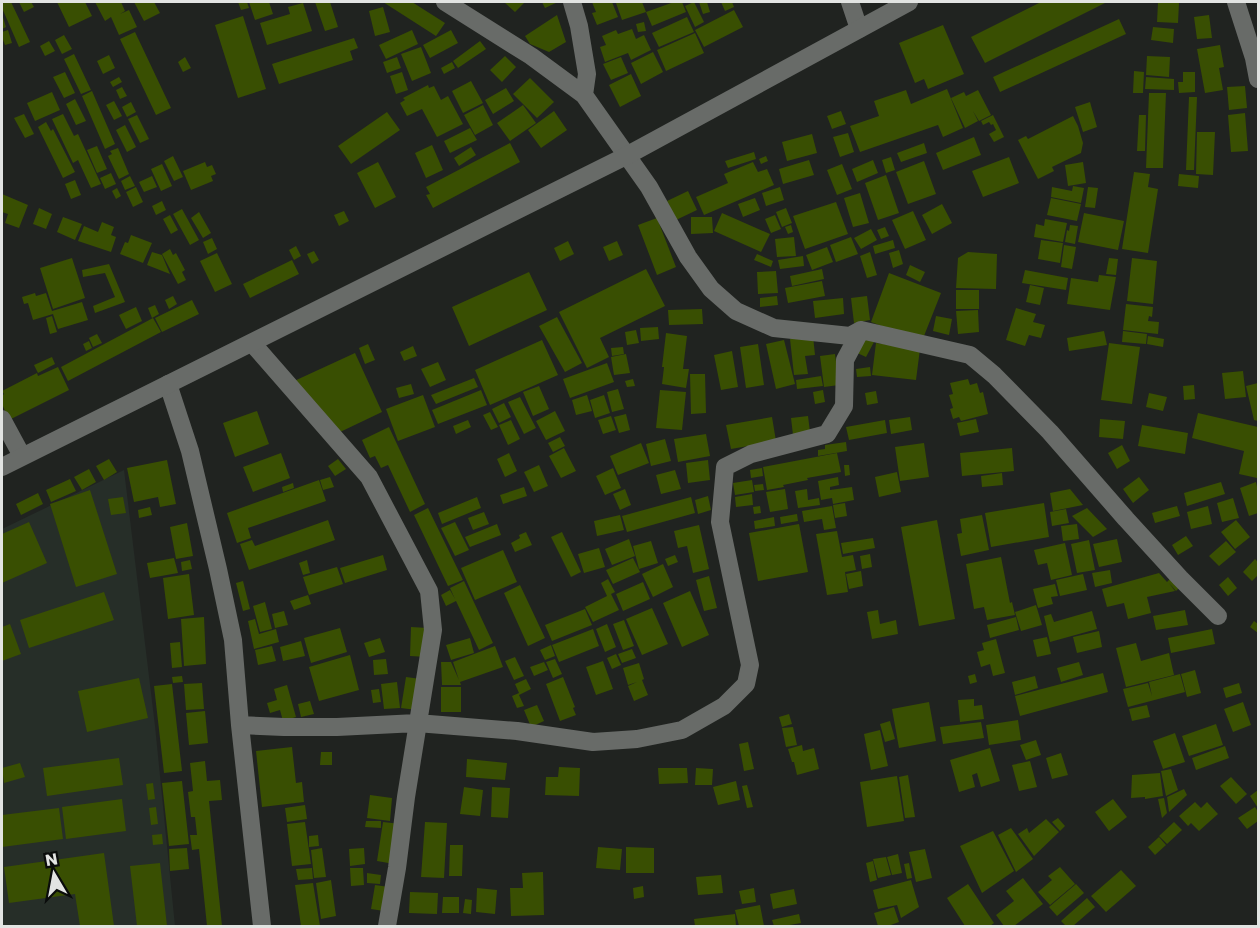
<svg xmlns="http://www.w3.org/2000/svg" width="1260" height="928" font-family="Poppins,sans-serif">
<style>
.built{fill:#262e28}
.building{fill:#394f02}
.lines{fill:none;stroke-linecap:round;stroke-linejoin:round}
.street{stroke:#686b68;stroke-width:18}
.secondary{stroke:#686b68;stroke-width:18}
</style>
<rect width="100%" height="100%" fill="#202320"/>
<path class="built" d="M124,470L155,726L175,926H2V529Z"/>
<path class="building" d="M2,2H11L30,42L19,47L2,8Z
M19,2H31L34,7L24,12Z
M57,2H85L92,16L69,27Z
M95,2H121L125,11L120,14L129,10L137,27L119,35L111,17L105,21Z
M134,2H154L160,13L144,21Z
M238,2H247L249,8L241,10Z
M249,2H269L273,14L255,20Z
M315,2H330L338,27L325,31Z
M383,2H412L445,23L436,36Z
M504,2H525L515,12Z
M542,2H558L545,8Z
M592,2H612L618,17L597,25L592,13L596,12Z
M622,2H642L646,12L622,20L616,3Z
M674,2H682L686,12L652,26L646,12Z
M694,2L704,22L695,27L685,6Z
M699,2H707L710,12L703,14Z
M721,2H732L734,7L725,11Z
M1041,2H1107L985,63L971,37Z
M303,3L312,31L267,45L260,23L290,14L288,7Z
M1158,3H1179L1178,23L1157,22Z
M383,7L390,32L375,36L369,11Z
M734,10L743,27L704,47L695,30Z
M2,14L6,27L2,29Z
M557,15L566,42L549,52L530,44L525,36Z
M1209,15L1212,38L1197,39L1194,17Z
M243,16L266,89L238,98L215,25Z
M687,17L694,32L659,47L652,33Z
M1119,19L1126,34L1000,92L993,77Z
M644,22L646,31L638,32L636,24Z
M943,25L964,74L928,89L924,79L915,83L899,43Z
M1153,27L1174,29L1173,43L1151,40Z
M632,29L636,39L644,35L651,50L631,60L628,53L605,62L600,47L606,45L602,36L616,30L618,34Z
M8,30L12,43L5,45L2,37V32Z
M412,30L418,44L386,59L379,45Z
M451,30L458,43L430,58L423,45Z
M135,32L171,108L156,115L120,39Z
M695,33L704,53L666,71L657,50Z
M64,35L72,49L62,54L55,40Z
M354,38L358,48L350,51L353,60L279,84L272,64Z
M49,41L55,51L45,56L40,46Z
M480,41L486,49L458,68L453,61Z
M1220,45L1224,67L1219,68L1223,90L1205,93L1197,49Z
M421,47L431,73L412,81L401,54Z
M653,52L663,72L641,84L631,63Z
M74,54L91,90L81,94L64,59Z
M109,55L115,68L103,74L97,61Z
M505,56L516,67L502,82L490,70Z
M1147,56L1170,57L1169,77L1146,75Z
M185,57L191,68L183,72L178,62Z
M397,57L401,68L387,73L383,62Z
M621,57L628,73L611,80L603,64Z
M452,62L455,68L444,74L441,68Z
M1134,71L1144,72L1143,93H1133Z
M65,72L75,93L64,98L53,77Z
M402,72L408,90L396,94L390,76Z
M1183,72H1195V92L1179,93L1178,82H1183Z
M631,74L641,96L620,107L609,85Z
M119,77L122,82L113,87L110,82Z
M1146,77L1174,79V90L1145,89Z
M530,78L554,102L537,118L513,94Z
M471,81L483,103L463,113L452,91Z
M428,85L429,88L434,86L441,100L448,96L463,124L437,137L422,109L407,116L400,103L405,100L403,98Z
M1245,86L1247,108L1229,110L1227,87Z
M122,87L127,96L120,99L116,90Z
M506,88L514,101L493,114L485,100Z
M947,89L963,128L943,137L938,125L860,152L850,126L879,116L874,101L906,90L911,104Z
M978,90L991,115L979,121L973,111L978,121L965,128L951,98L964,92L966,96Z
M92,91L115,144L105,149L82,96Z
M52,92L60,110L35,121L27,103Z
M1149,93H1166L1163,168H1146Z
M1189,97H1197L1194,170H1186Z
M75,99L86,121L76,125L66,104Z
M114,101L122,116L114,120L106,105Z
M131,102L136,112L127,117L122,107Z
M1090,102L1097,127L1083,132L1075,107Z
M483,105L493,125L475,135L464,115Z
M523,105L536,123L510,141L497,123Z
M554,111L567,130L541,148L528,130Z
M841,111L846,124L832,129L827,116Z
M387,112L400,130L351,164L338,146Z
M1245,113L1248,151L1231,152L1228,115Z
M24,114L34,134L25,138L14,118Z
M63,114L74,136L78,134L101,184L91,188L78,160L73,163L52,119Z
M137,115L149,139L140,143L128,119Z
M993,115L1004,137L994,142L989,134L996,130L993,124L991,125L989,122L983,125L981,121Z
M1139,115H1146L1145,151H1137Z
M1073,116L1078,126L1083,143L1081,153L1052,167L1054,171L1038,179L1018,140L1026,136L1028,139Z
M46,122L51,131L53,129L75,172L63,178L38,127Z
M125,125L136,147L127,152L116,130Z
M470,128L477,140L450,153L444,141Z
M1197,132H1215L1213,175L1196,174Z
M848,133L854,152L840,157L833,137Z
M812,134L817,153L787,161L782,142Z
M974,137L981,155L943,170L936,153Z
M510,143L520,162L433,208L426,195L430,194L426,187Z
M924,143L927,153L901,162L897,153Z
M432,145L443,170L426,178L415,153Z
M97,146L107,169L97,173L87,150Z
M471,147L476,155L459,166L454,158Z
M118,148L129,174L119,179L108,156L112,154L110,151Z
M754,152L756,159L728,168L725,161Z
M173,156L183,177L174,181L164,161Z
M766,156L768,161L761,164L759,159Z
M891,157L895,170L886,173L882,160Z
M1009,157L1019,183L983,197L972,171Z
M809,160L814,175L783,184L779,169Z
M873,160L878,173L857,182L852,169Z
M924,161L936,194L908,204L896,172Z
M205,162L207,167L212,165L216,174L211,176L213,181L191,190L183,171Z
M378,162L396,197L375,208L357,173Z
M753,162L758,172L767,169L774,185L704,215L696,197L728,183L724,174Z
M1083,162L1086,183L1068,186L1065,165Z
M162,164L172,186L161,191L151,169Z
M842,164L852,189L837,195L827,170Z
M1134,172L1150,174L1148,187L1158,189L1148,253L1122,249Z
M111,173L116,184L105,189L100,178Z
M1179,174L1199,176L1198,188L1178,186Z
M886,175L899,213L878,220L865,183Z
M130,176L135,186L125,190L121,181Z
M152,176L157,187L144,192L139,182Z
M75,180L81,195L71,199L65,184Z
M1073,186L1084,188L1081,203L1051,197L1052,187L1072,191Z
M136,187L143,202L133,207L126,192Z
M780,187L784,200L766,206L762,193Z
M1088,187L1098,188L1095,208L1085,207Z
M117,188L121,196L116,199L112,191Z
M688,191L697,210L676,220L667,201Z
M860,193L869,223L853,227L844,198Z
M2,194L28,205L19,228L5,223L8,214L2,212Z
M755,198L760,210L743,217L738,204Z
M1051,198L1081,204L1077,221L1047,215Z
M162,201L166,210L156,215L152,206Z
M836,202L848,234L805,249L793,216Z
M942,204L952,223L932,234L922,215Z
M39,208L52,214L46,229L33,224Z
M786,208L792,223L782,227L776,212Z
M182,209L199,240L190,245L173,214Z
M344,211L349,221L339,226L334,215Z
M913,211L926,240L905,249L892,220Z
M199,212L211,233L203,238L191,218Z
M722,213L770,234L761,252L714,231Z
M1084,213L1124,221L1118,250L1078,242Z
M170,215L178,230L171,234L163,219Z
M775,215L781,229L771,233L765,219Z
M63,217L82,224L75,240L57,232Z
M691,217H712L713,233L691,234Z
M657,218L676,267L657,275L638,225Z
M1045,219L1067,223L1063,242L1034,237L1036,224L1044,226Z
M102,222L114,227L111,235L116,237L111,252L78,241L84,226L98,232Z
M791,225L793,232L788,234L785,227Z
M1070,225L1078,226L1075,244L1065,242L1067,230L1069,231Z
M885,227L889,236L881,239L877,230Z
M871,229L877,240L861,249L854,238Z
M131,235L152,243L143,263L120,254L125,242L128,243Z
M794,237L796,256L777,257L775,239Z
M851,237L858,254L836,262L830,245Z
M212,238L217,249L208,254L203,242Z
M893,240L895,248L875,254L873,246Z
M1041,240L1063,243L1060,263L1038,259Z
M568,241L574,254L560,261L554,248Z
M617,241L623,255L609,261L603,247Z
M1064,245L1076,247L1072,269L1061,267Z
M296,246L301,256L294,260L289,250Z
M827,247L833,262L812,270L806,255Z
M170,249L173,255L176,253L185,270L182,272L186,280L178,284L162,254Z
M899,250L903,264L893,268L889,253Z
M314,251L319,260L312,264L307,254Z
M152,252L162,255L170,274L147,265Z
M870,252L877,275L867,278L860,256Z
M968,252L997,254L996,289L956,288L958,258Z
M217,253L232,284L215,292L200,261Z
M757,254L773,261L771,267L754,260Z
M803,256L804,266L780,269L778,260Z
M72,258L85,298L53,309L40,268Z
M1109,258L1118,259L1116,275L1106,274Z
M1132,258L1157,261L1153,304L1127,301Z
M292,260L299,274L250,298L243,284Z
M109,264L125,302L95,313L93,306L115,297L105,273L83,277L82,270Z
M910,265L925,272L920,282L906,275Z
M646,269L665,306L600,338L609,357L587,368L559,312Z
M822,269L824,279L792,286L790,276Z
M1025,270L1068,278L1066,290L1022,283Z
M776,271L778,293L758,294L757,272Z
M529,272L547,310L469,346L452,307Z
M889,273L941,293L922,341L871,322Z
M1099,275L1116,277L1110,310L1067,304L1071,278L1098,282Z
M822,281L825,296L788,303L785,288Z
M1030,285L1044,288L1040,305L1026,302Z
M956,290H979V309H956Z
M35,293L36,296L46,293L52,311L82,302L88,320L58,329L53,314L33,320L28,303L24,304L22,297Z
M173,296L177,304L169,309L165,300Z
M777,296L778,305L760,307V298Z
M867,296L870,320L854,323L851,298Z
M843,298L844,314L815,318L813,301Z
M192,300L199,314L162,332L155,318Z
M1126,304L1153,307L1152,317L1149,316L1148,321L1159,322L1158,334L1123,330Z
M155,305L159,314L152,318L148,308Z
M136,307L142,321L126,329L119,315Z
M1016,308L1036,314L1033,322L1045,325L1041,338L1029,335L1025,346L1006,340Z
M702,309L703,324L669,325L668,310Z
M978,310L979,332L958,334L956,311Z
M52,316L57,332L50,334L46,318Z
M936,316L952,319L949,335L933,331Z
M557,317L582,363L565,372L539,326Z
M153,318L161,332L68,381L61,367Z
M658,327L659,339L641,341L640,328Z
M636,330L639,343L627,345L625,332Z
M1104,331L1107,345L1069,351L1067,338Z
M1123,331L1147,334L1146,344L1122,342Z
M666,333L687,336L683,369H689L686,388L662,384L664,367H662Z
M97,334L102,343L93,347L89,338Z
M813,336L815,355L805,356L808,374L794,375L790,339Z
M863,336L874,342L866,357L855,352Z
M1148,336L1164,339L1163,347L1147,344Z
M542,340L558,375L490,405L475,370Z
M784,340L795,384L776,389L766,344Z
M89,341L92,348L86,351L83,344Z
M876,343L920,349L916,380L872,375Z
M1109,343L1140,347L1132,404L1101,400Z
M368,344L375,360L365,364L359,348Z
M758,344L764,385L746,388L740,347Z
M413,346L417,356L404,361L400,352Z
M623,347L624,354L612,356L611,348Z
M732,351L738,387L721,390L714,355Z
M355,353L382,412L338,433L292,382Z
M626,354L630,373L614,375L611,357Z
M835,354L839,385L824,387L820,356Z
M52,357L55,364L38,373L34,365Z
M438,362L446,380L430,387L421,369Z
M607,363L614,382L570,398L563,379Z
M58,367L69,390L9,420L2,404V396L4,394L2,391L37,373L38,376Z
M870,367L871,376L857,377L856,369Z
M1243,371L1246,397L1225,399L1222,373Z
M690,374H705L706,413L691,414Z
M821,376L823,386L797,389L796,380Z
M474,378L478,387L436,404L431,395Z
M633,379L635,386L627,387L625,381Z
M968,379L970,385L977,383L980,393L983,392L988,414L961,421L959,417L953,419L950,409L953,408L949,395L953,394L950,383Z
M1258,383V421L1254,420L1246,386Z
M411,384L414,394L399,398L396,388Z
M1194,385L1195,399L1184,400L1183,386Z
M539,386L549,409L533,416L523,392Z
M618,389L624,409L612,412L607,392Z
M481,390L487,405L438,424L432,410Z
M660,390L686,392L682,430L656,428Z
M823,390L825,402L815,404L813,392Z
M876,391L878,403L867,405L865,393Z
M1149,393L1167,397L1163,411L1146,407Z
M423,395L435,427L398,441L386,409Z
M587,395L592,411L576,415L572,400Z
M604,395L610,413L595,418L590,400Z
M520,397L536,428L524,434L508,402Z
M504,403L511,417L499,423L492,409Z
M257,411L269,444L235,457L223,423Z
M555,411L565,431L546,440L536,421Z
M490,412L498,427L491,430L483,415Z
M1198,413L1258,427V471L1257,478L1239,474L1244,451L1192,438Z
M626,414L630,430L619,433L614,417Z
M611,416L616,430L603,434L598,420Z
M808,416L810,432L793,435L791,418Z
M772,417L776,441L731,449L726,425Z
M910,417L912,430L891,434L889,420Z
M976,419L979,432L960,436L957,423Z
M1100,419L1125,421L1123,439L1099,437Z
M468,420L471,427L456,434L453,426Z
M511,420L520,439L508,445L499,425Z
M885,420L887,433L849,440L846,427Z
M1142,425L1188,433L1185,454L1138,446Z
M389,427L425,504L410,512L388,465L381,468L375,456L370,458L362,440Z
M706,434L710,456L678,462L674,439Z
M560,437L565,446L553,452L548,443Z
M665,439L671,461L651,466L646,444Z
M846,442L847,451L818,456V450L825,449V445Z
M641,443L649,463L618,475L610,456Z
M924,443L929,477L900,481L895,447Z
M1122,445L1130,461L1117,469L1108,453Z
M564,448L576,471L561,478L549,456Z
M1012,448L1014,471L962,476L960,453Z
M281,453L290,478L253,492L243,467Z
M509,453L517,471L505,477L497,459Z
M837,453L841,472L807,478L808,480L783,485L784,487L767,490L763,467Z
M109,459L117,472L104,480L96,466Z
M338,459L346,469L335,476L328,466Z
M167,460L176,504L160,507L158,497L134,502L127,468Z
M708,460L710,480L688,483L686,463Z
M539,465L548,486L534,492L524,472Z
M844,465H849L850,475L845,476Z
M613,468L621,488L605,495L596,476Z
M762,468L763,476L751,478L750,470Z
M89,469L96,482L82,490L74,477Z
M675,470L681,489L661,494L656,475Z
M897,472L901,492L879,497L875,477Z
M1002,473L1003,485L982,487L981,476Z
M330,477L334,487L323,490L320,480Z
M838,477L839,485L830,487V490L852,487L854,500L833,504L832,498L821,500L818,481Z
M1139,477L1149,490L1133,503L1123,489Z
M70,479L76,491L51,502L46,490Z
M319,480L326,501L248,528L251,538L237,543L227,513Z
M752,480L754,492L735,495L733,483Z
M1221,482L1225,494L1187,506L1184,493Z
M1256,482L1258,491V513L1249,516L1240,488Z
M293,483L294,488L283,492L282,487Z
M763,484L764,490L755,491L754,485Z
M524,487L527,496L503,504L500,495Z
M625,489L631,505L620,510L613,494Z
M785,489L788,509L770,512L766,492Z
M807,489L808,500L819,498L820,505L798,508L795,491Z
M1070,489L1083,505L1053,511L1050,493Z
M90,490L117,574L76,587L50,504Z
M38,493L43,504L21,515L16,504Z
M752,494L753,505L736,507L735,497Z
M708,496L711,510L698,514L695,500Z
M123,497L126,513L111,515L108,499Z
M477,497L481,508L442,524L438,513Z
M691,497L695,513L627,532L622,516Z
M1233,498L1239,518L1222,522L1217,503Z
M845,503L847,516L835,518L833,505Z
M1044,503L1049,537L991,547L985,513Z
M760,506L761,513L754,514L753,507Z
M832,506L836,528L824,530L822,519L804,522L802,511Z
M1177,506L1180,516L1155,523L1152,513Z
M1208,506L1212,524L1191,529L1187,512Z
M150,507L152,515L139,518L138,510Z
M428,508L463,580L448,586L414,515Z
M1087,508L1107,529L1093,537L1072,516Z
M1066,509L1069,523L1052,526L1050,512Z
M484,512L489,524L473,530L468,518Z
M797,514L798,521L781,524L780,517Z
M620,515L624,530L597,536L594,521Z
M982,515L989,550L961,556L957,534L962,533L960,519Z
M774,517L775,526L755,529L754,521Z
M328,520L335,540L249,570L240,544L252,540L255,546Z
M937,520L955,619L919,626L901,527Z
M1236,520L1250,537L1235,549L1221,532Z
M29,522L47,563L2,583V534Z
M455,522L469,550L455,556L441,528Z
M187,523L193,556L176,559L170,527Z
M497,524L501,535L470,547L465,537Z
M799,524L808,572L758,581L749,533Z
M1077,524L1079,539L1063,541L1061,526Z
M699,525L709,569L693,573L687,546L678,548L674,531Z
M837,531L842,557L853,555L856,570L845,572L848,592L827,595L816,534Z
M526,532L532,545L515,552L511,543L520,538L519,535Z
M562,532L581,572L571,577L551,537Z
M1186,536L1193,546L1178,555L1172,545Z
M873,538L875,548L843,554L841,543Z
M629,539L635,556L612,565L605,549Z
M1117,539L1122,562L1099,567L1093,544Z
M1089,540L1095,570L1077,573L1071,544Z
M651,541L658,563L639,569L633,546Z
M1226,541L1236,552L1219,566L1209,556Z
M1065,543L1072,575L1051,580L1047,563L1038,565L1034,550Z
M599,548L605,567L584,573L578,554Z
M503,550L517,582L475,600L461,568Z
M870,554L872,567L862,569L860,556Z
M383,555L387,570L345,583L340,568Z
M675,555L678,562L668,566L665,559Z
M1001,557L1010,603L1012,602L1015,615L987,620L984,607L974,609L966,564Z
M174,558L178,573L150,578L147,563Z
M633,558L640,572L613,584L606,570Z
M1255,559L1258,562V575L1252,581L1243,572Z
M190,560L192,569L182,571L181,562Z
M307,560L310,573L303,575L299,563Z
M663,564L673,587L653,597L642,574Z
M337,567L343,584L309,595L303,577Z
M1110,570L1112,583L1095,587L1092,573Z
M861,571L863,586L849,589L846,574Z
M1159,573L1167,582L1171,578L1180,587L1176,591L1169,583L1175,591L1147,597L1151,613L1128,619L1124,603L1107,607L1102,589Z
M189,574L194,615L168,619L163,578Z
M1083,574L1087,590L1060,596L1056,580Z
M709,576L717,608L704,611L696,580Z
M1228,577L1237,588L1228,596L1219,585Z
M608,579L615,592L611,594L619,610L593,622L585,607L607,596L601,583Z
M243,581L250,609L243,611L236,583Z
M464,581L493,643L479,650L456,601L446,606L441,595L450,590L455,599L450,588Z
M643,582L650,599L623,611L616,594Z
M1055,584L1058,596L1051,597L1053,604L1038,608L1033,589Z
M520,585L545,638L528,646L504,593Z
M690,591L709,635L682,647L663,603Z
M104,592L114,620L29,648L20,620Z
M308,595L311,604L294,610L290,601Z
M265,602L272,629L260,632L253,606Z
M1036,605L1042,625L1021,631L1015,612Z
M652,608L668,644L642,655L626,619Z
M585,609L592,625L552,641L545,625Z
M878,610L880,624L896,620L898,634L872,639L867,612Z
M1185,610L1188,625L1156,630L1153,616Z
M284,611L288,625L275,628L272,614Z
M1092,611L1097,629L1050,642L1044,616L1051,614L1054,622Z
M204,617L206,664L184,666L181,619Z
M1016,617L1019,630L990,638L987,625Z
M255,619L259,634L276,629L279,642L254,649L248,621Z
M624,620L634,646L623,650L613,624Z
M1254,621L1258,624V633L1250,627Z
M10,624L21,654L2,661V627Z
M607,624L616,647L605,652L596,629Z
M411,627L428,628L427,657L410,656Z
M340,628L347,652L311,663L304,638Z
M593,629L599,646L559,662L552,645Z
M1212,629L1215,644L1171,653L1168,638Z
M1099,631L1102,647L1077,653L1073,637Z
M1047,637L1051,654L1037,657L1033,640Z
M380,638L385,652L369,657L364,643Z
M470,638L474,653L451,660L446,645Z
M996,639L1005,673L993,676L990,664L981,667L977,652L984,650L982,643Z
M301,641L305,656L283,661L280,647Z
M180,642L182,667L172,668L170,643Z
M1136,643L1141,661L1169,653L1174,675L1126,687L1116,648Z
M551,645L555,656L545,660L540,650Z
M272,646L276,661L258,665L255,650Z
M495,646L503,667L460,682L461,685H442L441,662H451L459,680L453,662Z
M632,649L636,658L622,663L618,654Z
M616,654L621,665L612,669L607,658Z
M350,655L359,690L319,701L309,667Z
M515,657L524,676L514,680L505,661Z
M386,659L388,674L374,675L373,660Z
M555,659L562,674L553,678L546,662Z
M603,661L613,689L596,695L586,667Z
M544,662L548,670L534,676L530,667Z
M1079,662L1083,675L1061,682L1057,668Z
M639,663L644,679L642,680L648,695L634,701L628,686L637,682L628,685L623,668Z
M1195,670L1201,693L1187,697L1181,674Z
M1103,673L1108,692L1020,716L1015,696Z
M975,674L977,682L970,684L968,676Z
M1180,674L1185,692L1128,707L1123,689L1148,683L1152,696L1149,682Z
M182,676L183,682L173,683L172,677Z
M1035,676L1038,688L1015,695L1012,682Z
M406,677L421,679L416,710L401,708Z
M563,677L575,707L573,708L576,715L560,721L546,684Z
M139,678L148,718L87,732L78,691Z
M526,679L531,689L519,695L524,706L517,708L512,696L519,693L515,684Z
M397,682L400,708L384,709L381,684Z
M202,683L204,709L186,710L184,684Z
M1239,683L1242,693L1226,698L1223,688Z
M172,684L182,771L164,773L154,686Z
M287,685L296,717L283,721L280,710L270,713L267,703L277,700L274,689Z
M441,687H461V712H441Z
M379,689L381,702L373,703L371,690Z
M974,699V706L982,705L984,719L960,722L958,700Z
M310,701L314,714L301,717L298,704Z
M929,702L936,741L899,748L892,709Z
M1243,702L1251,725L1233,732L1224,709Z
M537,705L544,721L531,727L524,710Z
M1147,705L1150,717L1132,721L1129,709Z
M205,711L208,743L189,745L186,713Z
M789,714L792,724L782,727L779,717Z
M1018,720L1021,740L989,745L986,725Z
M890,721L895,739L885,742L880,724Z
M981,722L984,738L943,744L940,727Z
M1216,724L1223,745L1189,756L1182,736Z
M793,727L797,745L786,747L782,728Z
M880,730L888,766L871,770L864,734Z
M1175,733L1185,762L1163,769L1153,741Z
M1036,740L1041,755L1026,760L1020,745Z
M748,742L754,769L744,771L739,744Z
M802,745L803,751L814,748L819,769L797,775L794,762H792L788,749Z
M1225,746L1229,758L1196,770L1192,758Z
M292,747L296,783L302,782L304,802L262,807L256,751Z
M990,748L1000,781L981,787L977,773L972,775L975,787L959,792L950,760Z
M321,752H332V765H320Z
M1061,753L1068,775L1052,779L1046,758Z
M119,758L123,785L47,796L43,768Z
M467,759L507,763L505,780L466,777Z
M205,761L207,781L220,780L222,800L209,801L222,926H207L199,849L192,850L190,835H197L195,817H191L188,792L193,791L190,763Z
M1030,761L1037,787L1019,791L1012,765Z
M20,763L25,777L4,783L2,768Z
M559,767L580,768L579,796L545,795L546,777H558Z
M658,768H687L688,783L659,784Z
M696,768L713,769L712,785H695Z
M1171,769L1178,790L1166,796L1161,771Z
M1160,773L1163,796L1145,799V797L1131,798L1132,775Z
M908,775L915,817L905,818L899,777Z
M897,776L904,821L867,827L860,782Z
M1231,777L1247,794L1236,804L1220,786Z
M182,781L189,844L169,846L162,783Z
M736,781L740,800L718,805L713,787Z
M153,783L155,799L148,800L146,784Z
M747,785L753,807L747,808L742,786Z
M464,787L483,790L480,816L460,814Z
M492,787L510,788L508,818L491,817Z
M1184,789L1187,795L1169,812L1167,797Z
M1258,790V808L1250,796Z
M370,795L392,798L390,821L367,818Z
M1164,798L1167,813L1162,818L1158,799Z
M122,799L126,831L66,839L62,807Z
M1113,799L1127,817L1109,831L1095,812Z
M1195,802L1201,808L1207,802L1218,814L1199,831L1191,823L1188,826L1179,816Z
M305,805L307,819L287,822L285,808Z
M156,807L158,824L151,825L149,808Z
M1255,807L1258,812V821L1247,829L1238,818Z
M59,808L63,839L2,847V815Z
M1058,818L1065,826L1060,831L1052,822Z
M1046,819L1059,832L1034,856L1018,834L1027,828L1029,833Z
M366,821H381V828L365,827Z
M305,822L311,864L292,866L287,824Z
M383,822L401,824L394,864L377,861Z
M425,822L447,823L444,878L421,877Z
M1174,822L1182,830L1167,844L1159,836Z
M1011,828L1033,859L1016,872L998,835Z
M993,831L1014,871L982,893L960,846Z
M162,834L163,844L153,845L152,835Z
M318,835L319,846L309,847V836Z
M1159,837L1166,845L1155,855L1148,847Z
M450,845H463L462,876H449Z
M598,847L622,849L620,870L596,868Z
M626,847L654,848V873H626Z
M187,848L189,869L170,871L169,849Z
M322,848L326,877L314,878L311,850Z
M364,848L365,864L350,866L349,849Z
M925,849L932,878L916,882L909,852Z
M104,853L114,926H80L75,894L9,903L4,867Z
M898,854L902,873L892,875L887,857Z
M886,857L891,875L878,878L873,859Z
M873,861L877,880L870,882L866,863Z
M160,863L167,926H137L130,866Z
M909,863L912,878L907,879L904,864Z
M1060,867L1075,884L1050,905L1038,892L1052,880L1048,876Z
M312,868L313,879L298,880L296,869Z
M350,868H363L364,885L351,886Z
M1121,870L1136,886L1106,912L1091,896Z
M543,872L544,915L511,916L510,888H523L522,873Z
M367,873L381,875L380,884L367,883Z
M721,875L723,893L698,895L696,877Z
M1023,878L1043,904L1014,926H1004L996,915L1014,901L1006,891Z
M331,880L336,916L321,919L316,883Z
M911,880L919,907L901,918L897,905L878,909L873,890Z
M313,883L320,926H301L295,885Z
M968,884L994,923L990,926H965L947,898Z
M1076,884L1084,893L1057,916L1049,907Z
M375,885L389,887L384,911L371,909Z
M643,886L644,897L634,899L633,888Z
M477,888L497,890L495,914L476,912Z
M754,888L756,902L742,904L739,891Z
M794,889L797,904L773,909L770,894Z
M410,892L438,893L437,914L409,913Z
M443,897H459V913H442Z
M1087,898L1095,907L1073,926H1066L1061,921Z
M465,899L472,900L471,914L463,913Z
M760,905L764,926H739L735,910Z
M894,907L899,922L888,926H878L874,913Z
M735,914L736,926H695L694,919Z
M799,914L801,923L784,926H774L772,920Z"/>
<g class="lines">
<path class="street" d="M445,2L531,56L584,95L649,187L688,257L711,289L736,311L774,328L850,336L861,330L970,355L994,375L1050,432L1126,519L1180,578L1218,616
M572,2L579,26L587,74L584,95
M850,2L859,29
M1236,2L1254,58L1258,79
M252,343L369,477L429,591L433,630L406,797L397,868L387,926
M168,384L190,451L218,569L233,640L240,725L262,926
M2,419L22,456
M240,725L284,727H337L417,723L517,731L593,742L637,739L682,730L724,706L746,684L750,665L720,522L725,467L751,454L827,434L844,406L845,360L861,330"/>
<path class="secondary" d="M2,467L626,156L909,2"/>
</g>
<rect width="1260" height="928" fill="none" stroke="#e2e4e2" stroke-width="6"/>
<g transform="translate(54 874) rotate(350)" stroke="#0a0c0b" stroke-width="4.5" paint-order="stroke">
<path d="M0-4.5L10 22L0 15L-10 22Z" fill="#e2e4e2"/>
<text y="-9" font-size="16" font-weight="bold" text-anchor="middle" fill="#e2e4e2">N</text>
</g>
</svg>
